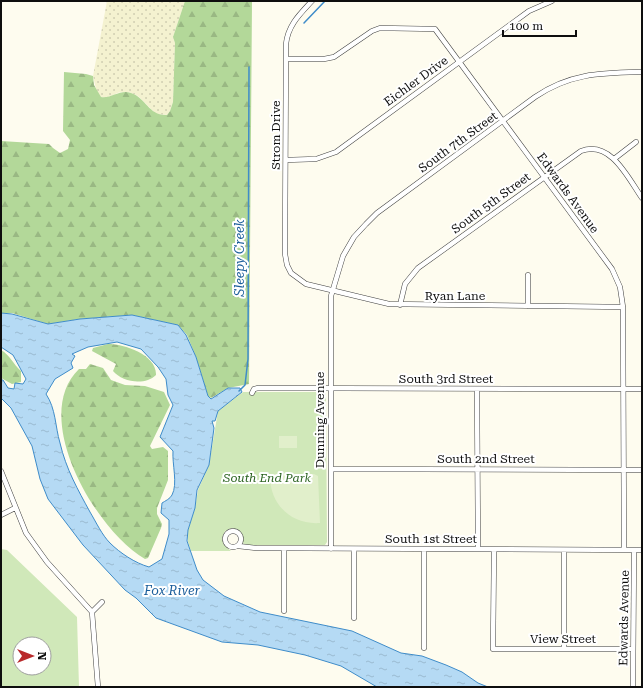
<svg xmlns="http://www.w3.org/2000/svg" width="643" height="688" font-family="'Roboto Serif',serif">
<style>
.farmland{fill:url(#farmland-dots)}
.forest{fill:url(#forest-firs)}
.park{fill:#d0e8b9;fill-rule:evenodd}
.pitch{fill:#e1efcb}
.water{fill:url(#water-ripples);stroke:#3f8cc9;fill-rule:evenodd}
.lines{fill:none;stroke-linecap:round;stroke-linejoin:round}
.stream{stroke:#3f8cc9;stroke-width:1.5}
.street-casing{stroke:#414141;stroke-width:5.5}
.street{stroke:#fff;stroke-width:4.5}
.labels{text-anchor:middle;dominant-baseline:central;stroke-width:4;stroke-linejoin:round;paint-order:stroke}
.street-label{font-size:12px;fill:#0e0e0e;stroke:#fff}
.park-label{font-size:12px;font-style:italic;fill:#2b6320;stroke:#fff}
.water-label{font-size:13px;font-style:italic;fill:#1b5e9b;stroke:#fff}
</style>
<defs>
<pattern id="farmland-dots" width="8" height="8" patternUnits="userSpaceOnUse"><rect width="8" height="8" fill="#f4f2d0"/><path d="M2 2h.1M6 6h.1" fill="none" stroke="#d0ceb1" stroke-width="1.8" stroke-linecap="round"/></pattern>
<pattern id="forest-firs" width="22" height="20" patternUnits="userSpaceOnUse"><rect width="22" height="20" fill="#b3d899"/><path d="M5 1l3.5 6h-7zM16 11l3.5 6h-7z" fill="#99b883"/></pattern>
<pattern id="water-ripples" width="26" height="14" patternUnits="userSpaceOnUse"><rect width="26" height="14" fill="#b5daf4"/><path d="M2 4q2-2 4 0t4 0M15 11q2-2 4 0t4 0" fill="none" stroke="#9abad0"/></pattern>
</defs>
<rect width="100%" height="100%" fill="#fefcef"/>
<path class="farmland" d="M107,1H185L173,37L175,43L173,102L170,111L167,115L156,114L138,96L129,92H120L106,98L101,97L97,93L93,76Z"/>
<path class="forest" d="M185,1H252L249,384L228,388L211,398L208,396L196,357L187,335L178,325L132,315L79,319L48,324L12,313H1V141L49,144L53,148L60,153L68,149L70,140L63,131L64,72L86,74L93,76L94,85L101,97C111,99 120,89 131,93C146,98 149,116 167,115L170,111L173,102L175,43L173,37Z
M108,344C125,344 157,355 156,375C145,386 122,382 113,371L116,364L92,351L93,348Z
M1,350C10,355 13,364 21,371V382L12,384L1,378Z
M90,364L103,368L111,380L125,385L145,386L164,392L170,405L150,446L152,449L163,447L168,451V480L157,508V514L162,524L161,528L148,558L145,559C96,531 29,417 79,369H86Z"/>
<path class="park" d="M243,392H324L326,393L327,542L325,545H244L240,532L232,528L225,531L222,538L224,545L231,551H191L188,542V530L195,508L198,490L209,465L218,411Z
M1,549L7,550L77,617L79,687H1ZM20,644H44V668H20Z"/>
<path class="pitch" d="M279,436H297V448H279Z
M270,474H314L318,476L320,523C290,525 269,503 270,474Z"/>
<path class="water" d="M1,313L12,314L48,324L80,319L132,315L178,325L186,335L196,357L208,396L211,399L228,388H240L242,392L218,411L215,421H212L214,428L209,465L197,490L195,508L188,530L187,541L197,570L203,580L224,596L260,612L352,631L401,653L422,656L446,665L462,672L478,683L488,687H377L341,666L305,655L258,645L222,642L156,618L136,598L125,590L83,545L48,499L40,479L32,446L11,408L1,398V380H3L8,388L14,389L15,383L23,384L26,379L13,355L1,347ZM117,342L141,349L158,367L166,379L168,395L173,405L160,437L173,451C172,464 178,484 172,495C170,499 165,501 162,503L161,513L169,520V534L162,559L149,567C135,563 120,553 110,543C102,535 96,522 90,512C78,490 66,469 60,443C55,426 56,409 46,394L55,379L73,368L71,363L75,356L72,354L88,347Z"/>
<g class="lines">
<path class="stream" d="M304,23L325,1
M239,391L245,385L248,359L249,67"/>
<g class="street-casing">
<path id="street" d="M312,1C300,14 288,25 286,44L285,254L287,265L291,273L306,284L389,304L623,307
M286,59H324L334,57L372,31L380,28L435,29L612,269L620,287L623,307L624,550
M614,159L636,142
M286,160L316,159L336,152L529,11L552,1
M528,275V306
M400,305L405,284L418,268L581,151C611,140 628,178 642,198
M477,389L478,549
M252,393L254,389L258,388L642,389
M331,469L642,470
M1,471L26,533L47,562L92,612
M1,515L15,508
M225 539a8 8 0 1 1 16 0a8 8 0 1 1-16 0Z
M238,546L256,548L642,550
M331,549V296L343,256L354,237L366,224L377,213L535,97C570,73 601,73 642,72
M354,549V618
M494,550L493,649H633
M284,611V549
M424,648V549
M564,649V550
M98,687L92,612L102,602
M633,687L634,550"/>
</g>
<use href="#street" class="street"/>
</g>
<g class="labels">
<g class="street-label">
<text transform="translate(416 81) rotate(-36)">Eichler Drive</text>
<text transform="translate(276 135) rotate(-90)">Strom Drive</text>
<text transform="translate(458 142) rotate(-36)">South 7th Street</text>
<text transform="translate(568 193) rotate(54)">Edwards Avenue</text>
<text transform="translate(491 203) rotate(-36)">South 5th Street</text>
<text x="455" y="296">Ryan Lane</text>
<text x="446" y="379">South 3rd Street</text>
<text transform="translate(320 420) rotate(-90)">Dunning Avenue</text>
<text x="486" y="459">South 2nd Street</text>
<text x="431" y="539">South 1st Street</text>
<text transform="translate(624 618) rotate(-89)">Edwards Avenue</text>
<text x="563" y="639">View Street</text>
</g>
<g class="park-label">
<text x="267" y="478">South End Park</text>
</g>
<g class="water-label">
<text transform="translate(239 258) rotate(-90)">Sleepy Creek</text>
<text x="172" y="590">Fox River</text>
</g>
</g>
<rect width="643" height="688" fill="none" stroke="#0e0e0e" stroke-width="4"/>
<g transform="translate(32 656) rotate(90)"><circle r="19" fill="#ffffff" stroke="#9f9f9f"/>
<path d="M0-3L7 15L0 10L-7 15Z" fill="#b92a2b"/>
<text y="-6" font-size="11" font-weight="bold" text-anchor="middle" fill="#0e0e0e">N</text>
</g>
<path d="M503 30v6h73v-6" fill="none" stroke="#0e0e0e" stroke-width="2"/>
<text x="509" y="30" font-size="12" fill="#0e0e0e" stroke="#ffffff" stroke-width="3" paint-order="stroke">100 m</text>
</svg>
